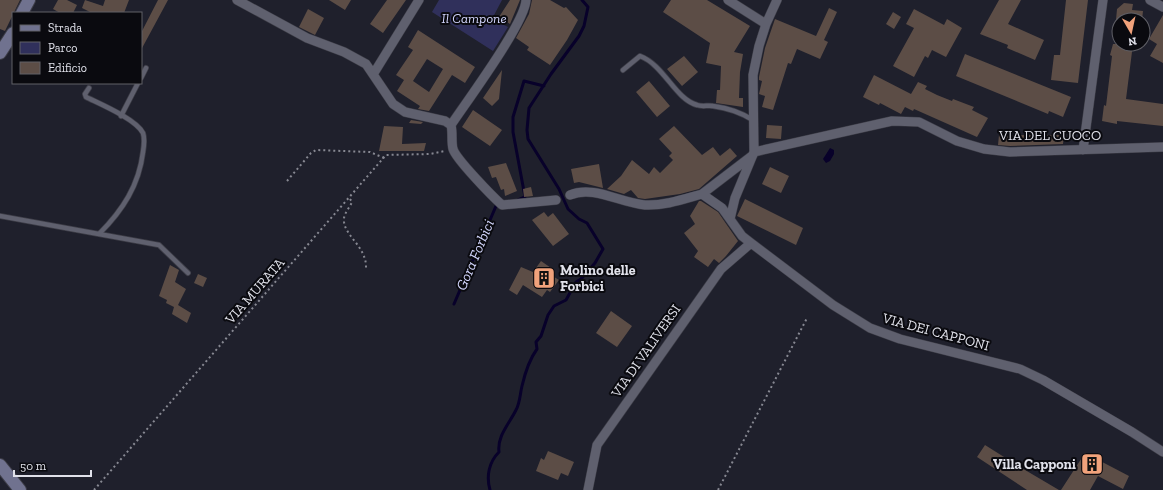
<svg xmlns="http://www.w3.org/2000/svg" width="1163" height="490" font-family="'Zilla Slab',serif">
<style>
.green{fill:#30305b}
.water{fill:#08012a}
.lines{fill:none;stroke-linecap:round;stroke-linejoin:round}
.stream{stroke:#08012a;stroke-width:3}
.building{fill:#5c4d46;fill-rule:evenodd}
.lane-casing{stroke:#3d3d47;stroke-width:6}
.street-casing{stroke:#3d3d47;stroke-width:10}
.secondary-casing{stroke:#3d3d47;stroke-width:14}
.path{stroke:#878892;stroke-width:2;stroke-dasharray:2 3;stroke-linecap:butt}
.lane{stroke:#5f606e;stroke-width:4.5}
.street{stroke:#5f606e;stroke-width:9}
.secondary{stroke:#70728f;stroke-width:12}
.labels{text-anchor:middle;dominant-baseline:central;stroke-width:4;stroke-linejoin:round;paint-order:stroke}
.park-label{font-size:14px;font-style:italic;fill:#d4d7fe;stroke:#0a0a0f}
.street-label{font-size:14px;fill:#e0e1ea;stroke:#0a0a0f}
.poi-label{font-size:14px;font-weight:bold;fill:#e0e1ea;stroke:#0a0a0f;text-anchor:start}
.water-label{font-size:15px;font-style:italic;fill:#d2d5fc;stroke:#0a0a0f}
</style>
<rect width="100%" height="100%" fill="#1f202c"/>
<path class="green" d="M439,0H502L492,19L508,27L493,51L432,12Z"/>
<path class="water" d="M830,148L834,150V154L830,161L826,163L823,159Z"/>
<g class="lines">
<path class="stream" d="M518,200L525,197L513,132V117L524,81L544,86
M454,304L496,206
M490,490C486,476 489,462 499,452C497,436 509,424 516,410C520,403 520,394 522,386C525,373 529,360 537,349L536,342L541,336L548,315L554,306L566,300L576,282L581,279L595,263L603,249L587,223L579,219L568,209L559,189L528,139L527,130L529,108L551,74L579,36L584,26L588,7L582,0"/>
</g>
<path class="building" d="M0,0H20L5,31L0,29Z
M58,0H67L77,5L73,13H60L53,9Z
M85,0L103,6L105,0H129L124,13H92L82,8Z
M158,0H168L141,50V33Z
M329,0H351L345,10Z
M387,0H406L383,33L370,24Z
M510,0H520L510,24L499,17Z
M532,0H550L564,8L566,7L578,20L567,40L550,65L527,50L529,47L516,38L529,14Z
M671,0H707L750,26L734,52L743,54L740,72L739,98H743V107L716,103L717,90H720L721,66L706,63L710,43L663,12Z
M999,0H1021L1008,24L1044,40L1035,60L1007,48L1008,45L980,34Z
M1066,0H1088L1078,83L1051,80L1054,55H1060Z
M1124,3L1133,4L1132,10L1143,11L1142,20H1116L1117,9Z
M829,8L837,12L824,40L828,42L820,59L797,49L791,64L788,63L773,110L762,107L765,96L759,94L762,81L759,80V77L765,48L775,19L816,36Z
M308,9L324,18L315,35L299,27Z
M914,9L944,25L947,19L962,28L946,57L932,50L928,58L925,56L914,77L893,66L914,28L906,24Z
M893,12L901,17L894,29L886,24Z
M1163,15V63L1150,56L1157,44L1149,39Z
M418,30L475,67L465,83L452,75L429,111L418,109L420,106L397,91L404,80L396,75L413,50L408,47ZM427,59L443,69L429,92L413,81Z
M1113,44H1133L1126,99L1163,104V126L1117,121V124L1102,121L1104,105L1106,106L1112,56L1110,55Z
M965,54L1071,97L1063,117L1049,111L1048,114L956,76Z
M684,56L698,72L682,86L667,69Z
M502,70L499,99L492,106L483,98Z
M874,75L911,94L918,82L927,86L925,89L937,95L952,101L953,99L974,107L972,110L988,118L977,137L914,109L913,111L905,107L901,114L880,103L879,105L863,97Z
M649,81L670,106L657,117L636,92Z
M473,110L502,130L490,146L462,127Z
M411,120L423,122L421,124L409,123Z
M767,125L782,126L781,139L766,138Z
M384,126L403,127L402,144L426,143L424,151H379Z
M674,126L702,155L713,147L720,156L730,148L737,156L699,189L680,194L645,199L638,198L631,190L624,194L607,189L621,176L632,160L649,174L654,167L660,173L673,160L669,156L672,153L659,139Z
M999,135H1064L1063,144L1010,146L998,145Z
M506,163L517,191L505,196L504,189L501,190L496,177L492,178L488,167Z
M599,164L603,188L579,182L574,183L571,169Z
M770,167L789,176L781,193L762,184Z
M531,187L533,196L524,197L523,189Z
M745,199L803,228L796,245L737,216Z
M699,201H701L718,212L738,241L726,256L719,263L714,259L708,267L694,257L698,251L684,233L695,224L690,216Z
M544,212L548,217L553,213L569,234L553,246L532,220Z
M541,261L554,270L551,275L559,280L550,292L547,290L542,297L523,285L517,295L509,290L521,267L533,272Z
M170,265L179,270L175,282L186,289L178,305L191,313L187,323L172,314L174,307L166,303L167,300L159,296Z
M198,274L207,278L203,287L194,283Z
M611,311L632,326L617,347L596,333Z
M985,445L1020,467L1059,490H1027L977,457Z
M548,451L574,462L568,476L561,473L558,480L536,471L541,458L544,460Z
M1085,453L1129,476L1123,489L1098,476L1090,490H1061Z"/>
<g class="lines">
<g class="lane-casing">
<path id="lane" d="M623,70L640,56C664,65 675,99 697,105C702,107 708,105 713,106C728,108 740,112 753,120
M141,78L146,68
M89,88L85,94L86,97C100,104 136,119 143,133C145,139 144,146 143,152C139,185 123,210 99,234
M121,116L138,83
M0,216L159,245L188,273"/>
</g>
<g class="street-casing">
<path id="street" d="M237,0L307,38L344,52L366,64L393,104L405,112L445,121L451,125C453,133 451,141 453,149C456,159 492,196 502,205L556,200
M728,0L766,24
M1150,0L1163,7
M374,73L419,0
M451,125C467,101 525,23 526,0
M1083,150L1103,0
M754,152L892,121L919,122L957,141L984,149L1010,152L1163,147
M702,194L753,155
M570,195C594,185 620,203 645,205C664,206 684,199 702,194L722,208L742,236L751,243L833,305L870,328L900,339L1020,369L1043,380L1132,432L1163,452
M730,219L735,198L754,152L753,75L759,46L766,24L777,0
M588,490L597,445L721,269L751,243"/>
</g>
<g class="secondary-casing">
<path id="secondary" d="M22,13L29,0
M0,53L13,33
M0,465L20,490"/>
</g>
<path class="path" d="M287,181L311,153L316,150L370,152L384,158
M350,199L352,202C350,207 345,212 344,218C342,235 367,246 366,268
M94,490L386,155L430,154L445,151
M718,490L807,318"/>
<use href="#lane" class="lane"/>
<use href="#street" class="street"/>
<use href="#secondary" class="secondary"/>
</g>
<defs>
<g id="building-square" transform="scale(1.15)"><rect x="-9" y="-9" width="18" height="18" rx="4" fill="#f1a27b" stroke="#0a0a0f"/><path d="M-4-6H4V6H1V3H-1V6H-4ZM-2.5-4.3h1.7v1.8h-1.7ZM.8-4.3h1.7v1.8H.8ZM-2.5-1h1.7V.8h-1.7ZM.8-1h1.7V.8H.8Z" fill="#111"/></g>
</defs>
<g fill-rule="evenodd">
<use href="#building-square" x="544" y="278"/>
<use href="#building-square" x="1092" y="464"/>
</g>
<g class="labels">
<g class="park-label">
<text x="474" y="18">Il Campone</text>
</g>
<g class="street-label">
<text x="1050" y="135">VIA DEL CUOCO</text>
<text transform="translate(255 291) rotate(-49)">VIA MURATA</text>
<text transform="translate(936 332) rotate(15)">VIA DEI CAPPONI</text>
<text transform="translate(646 351) rotate(-55)">VIA DI VALIVERSI</text>
</g>
<g class="poi-label">
<text x="560" y="270">Molino delle<tspan x="560" dy="16">Forbici</tspan></text>
<text x="1076" y="464" text-anchor="end">Villa Capponi</text>
</g>
<g class="water-label">
<text transform="translate(475 255) rotate(-67)">Gora Forbici</text>
</g>
</g>
<rect x="12" y="12" width="130" height="72" fill="#0a0a0f" stroke="#606067"/>
<rect x="20" y="25" width="20" height="6" fill="#70728f" stroke="#606067"/>
<text x="48" y="32" font-size="12" fill="#e0e1ea">Strada</text>
<rect x="20" y="42" width="20" height="12" fill="#30305b" stroke="#606067"/>
<text x="48" y="52" font-size="12" fill="#e0e1ea">Parco</text>
<rect x="20" y="62" width="20" height="12" fill="#5c4d46" stroke="#606067"/>
<text x="48" y="72" font-size="12" fill="#e0e1ea">Edificio</text>
<g transform="translate(1131 32) rotate(171)"><circle r="19" fill="#0a0a0f" stroke="#606067"/>
<path d="M0-3L7 15L0 10L-7 15Z" fill="#f1a27b"/>
<text y="-6" font-size="11" font-weight="bold" text-anchor="middle" fill="#e0e1ea">N</text>
</g>
<path d="M14 470v6h77v-6" fill="none" stroke="#e0e1ea" stroke-width="2"/>
<text x="20" y="470" font-size="12" fill="#e0e1ea" stroke="#0a0a0f" stroke-width="3" paint-order="stroke">50 m</text>
</svg>
